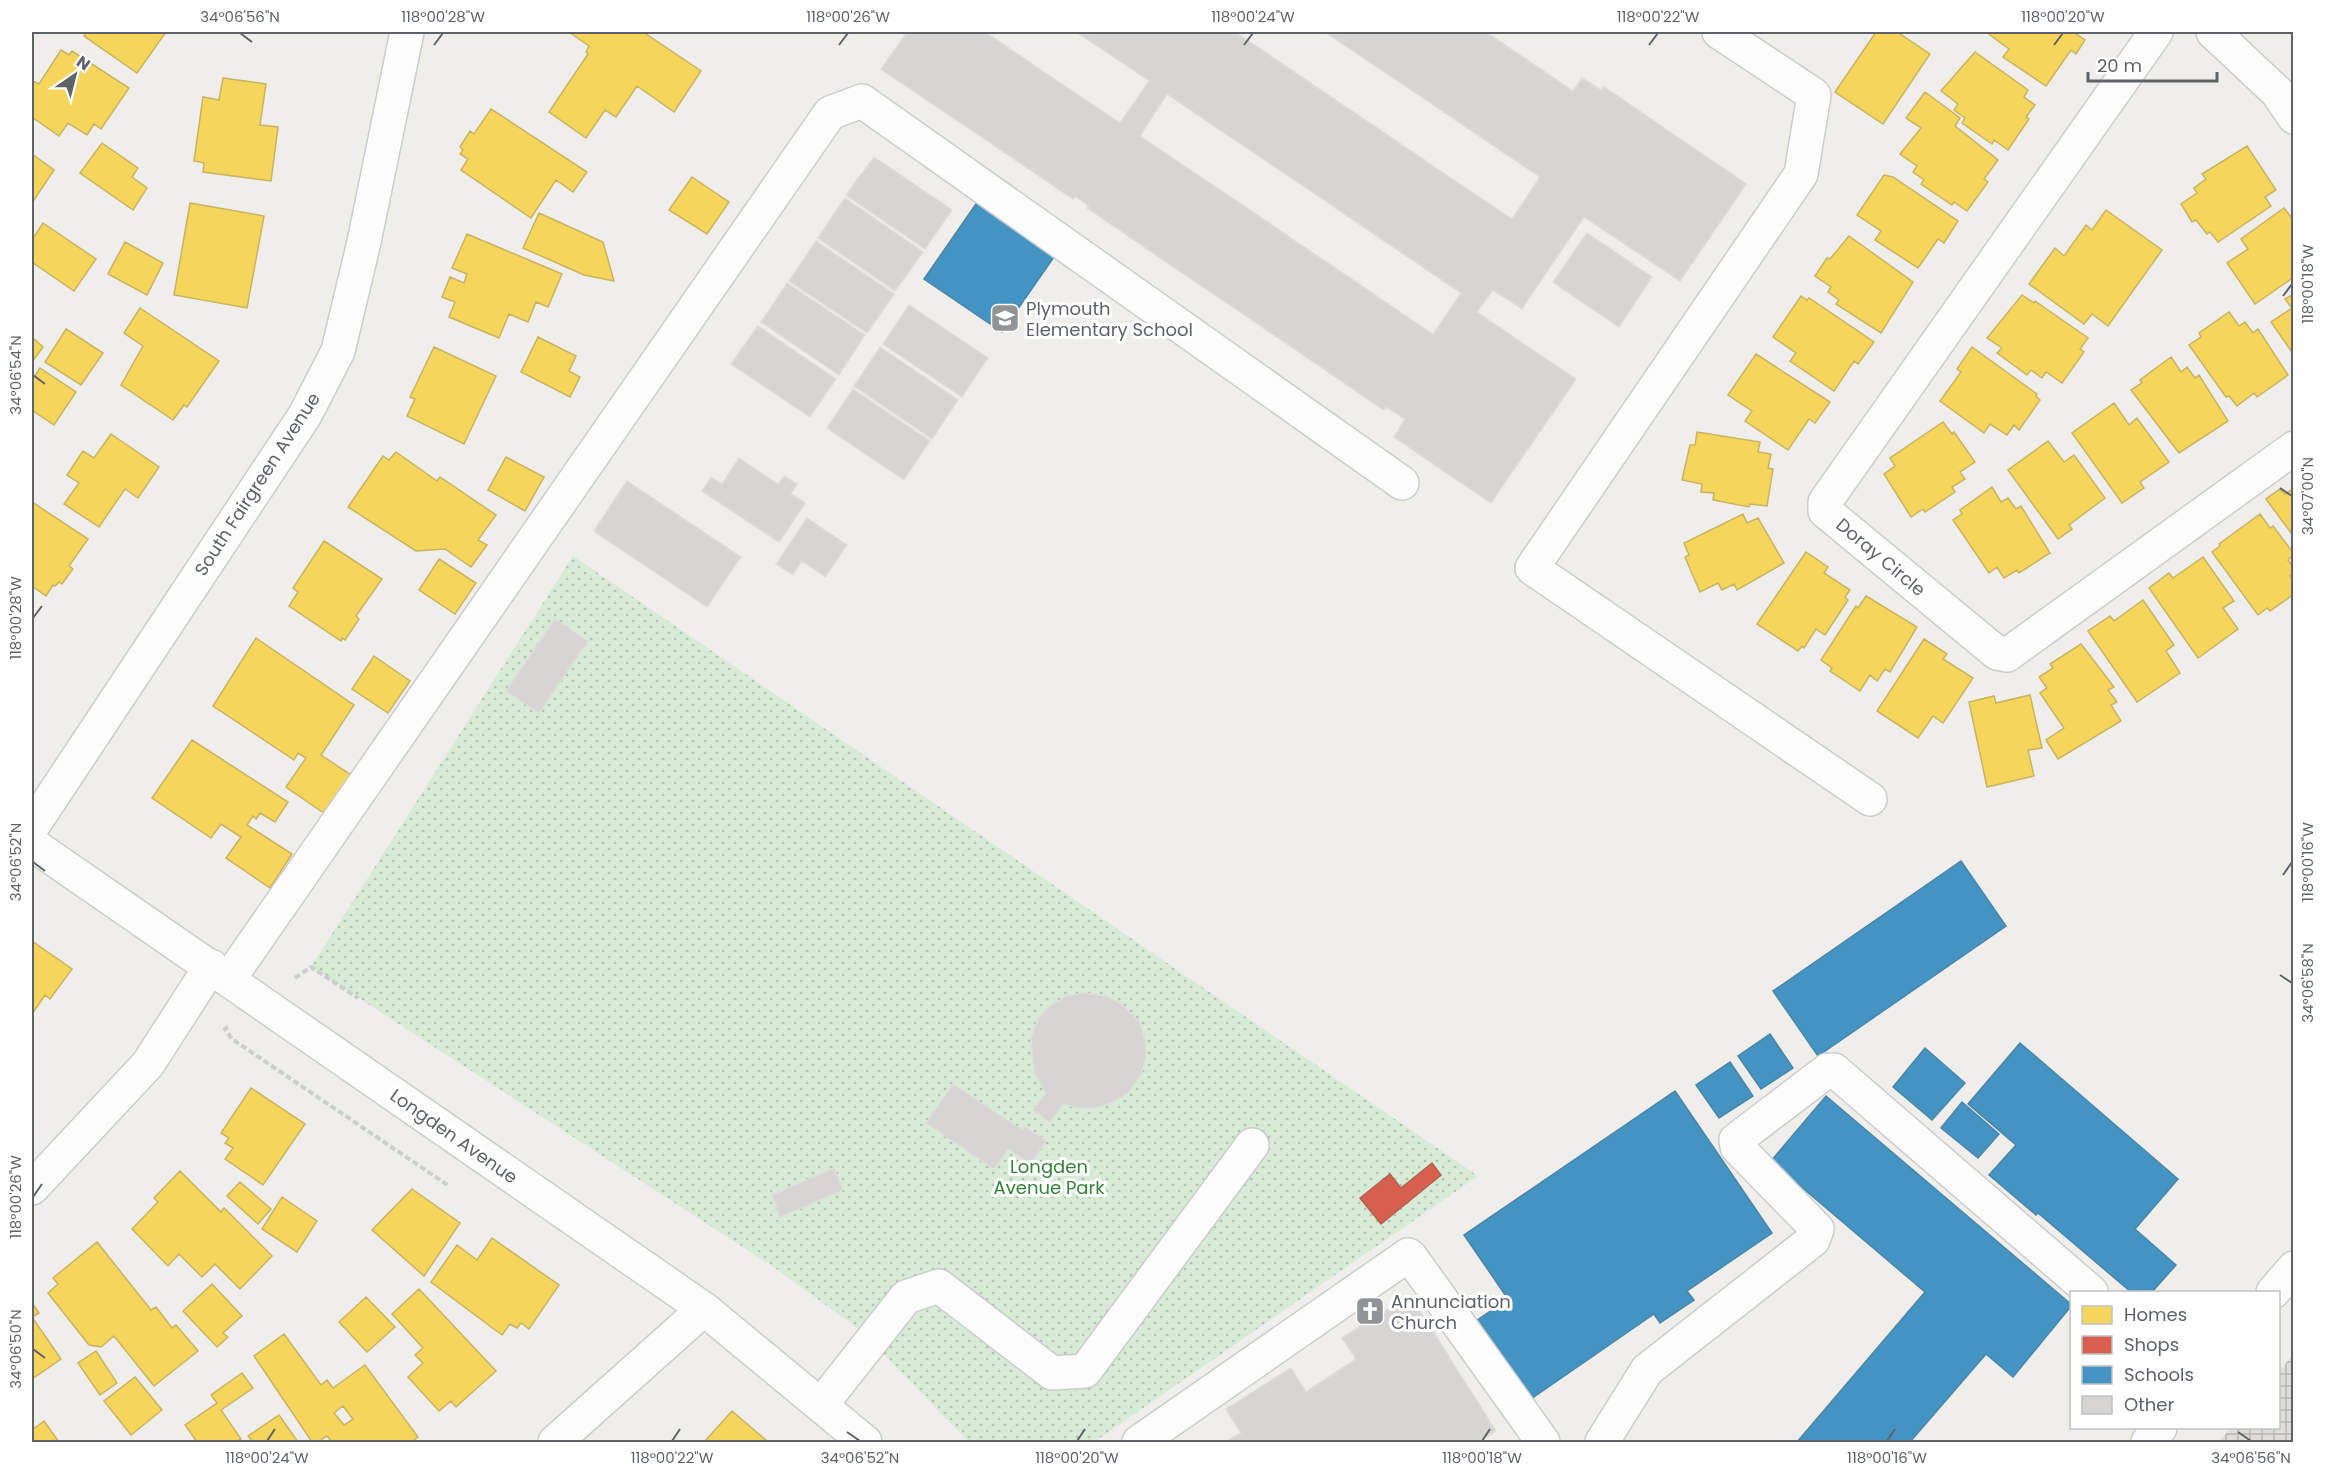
<svg xmlns="http://www.w3.org/2000/svg" width="2325" height="1474" font-family="Poppins,sans-serif">
<style>
.industrial{fill:url(#industrial-grid)}
.grass{fill:url(#grass-dots)}
.homes{fill:#f6d55c;stroke:#c9b360;stroke-width:1.5;fill-rule:evenodd}
.shops{fill:#d6604d;stroke:#b26155;stroke-width:1.5}
.schools{fill:#4393c3;stroke:#4b85a8;stroke-width:1.5}
.building{fill:#d6d5d3;stroke:#deddd9;stroke-width:1.5;fill-rule:evenodd}
.lines{fill:none;stroke-linecap:round;stroke-linejoin:round}
.minor-casing{stroke:#cbcccc;stroke-width:36}
.path{stroke:#cacfcc;stroke-width:4;stroke-dasharray:6 3;stroke-linecap:butt}
.minor{stroke:#fdfcfc;stroke-width:33}
.ticks{fill:none;stroke:#5f6368;stroke-width:2}
.labels{text-anchor:middle;dominant-baseline:central;stroke-width:6;stroke-linejoin:round;paint-order:stroke}
.poi-label{font-size:18px;fill:#5f6368;stroke:#fff;text-anchor:start}
.street-label{font-size:18px;fill:#5f6368;stroke:#fff}
.park-label{font-size:18px;fill:#348238;stroke:#fff}
.neatline{fill:none;stroke:#5f6368;stroke-width:2}
.ticks-label{font-size:15px;text-anchor:middle;fill:#5f6368}
</style>
<defs>
<pattern id="industrial-grid" width="8" height="8" patternUnits="userSpaceOnUse" patternTransform="scale(1.5)"><rect width="8" height="8" fill="#dfddda"/><path d="M0 4h8M4 0v8" fill="none" stroke="#b8b7b5"/></pattern>
<pattern id="grass-dots" width="8" height="8" patternUnits="userSpaceOnUse" patternTransform="scale(1.5)"><rect width="8" height="8" fill="#d8ebd6"/><path d="M2 2h.1M6 6h.1" fill="none" stroke="#b2c2b1" stroke-width="1.8" stroke-linecap="round"/></pattern>
</defs>
<rect width="100%" height="100%" fill="#efeeea"/>
<path class="industrial" d="M2293,1354V1442H2218L2231,1428H2278L2279,1372Z"/>
<path class="grass" d="M573,556L1478,1176L1094,1442H969L860,1330L775,1268L311,967Z"/>
<path class="homes" d="M87,32H166L137,73L84,36Z
M569,32H643L701,71L674,112L637,86L616,117L605,110L586,138L549,112L588,54L586,52L589,46Z
M1876,32H1897L1930,54L1883,124L1835,92Z
M1986,32H2073L2085,40L2076,54L2071,50L2046,86L2003,57L2009,49Z
M61,50L69,55L72,51L129,88L101,129L94,124L87,135L68,123L59,136L32,117V83L33,81L39,84Z
M1975,52L2028,90L2024,97L2035,105L2026,117L2029,119L2008,150L1994,140L1992,144L1962,123L1965,118L1954,110L1958,104L1941,91Z
M223,78L266,84L260,125L278,127L271,181L203,172L204,163L194,161L203,97L219,100Z
M1925,92L1960,118L1955,126L1998,160L1984,179L1988,182L1967,211L1954,202L1952,205L1921,184L1924,180L1913,172L1917,166L1900,154L1921,128L1906,118Z
M491,109L587,172L573,192L556,180L531,218L461,170L468,159L460,154L463,150L460,147L470,131L474,134Z
M102,143L138,168L132,177L147,188L133,210L80,173Z
M2247,146L2276,190L2265,197L2271,206L2218,242L2210,232L2207,234L2196,220L2192,222L2181,204L2197,193L2194,188L2206,179L2202,174Z
M32,154L54,170L32,203Z
M1884,175L1893,177L1958,221L1944,243L1938,239L1918,268L1875,240L1881,231L1857,215Z
M692,177L729,202L707,234L669,210Z
M190,203L264,216L247,308L174,295Z
M2284,208L2294,221V277L2255,304L2227,263L2248,249L2241,239Z
M2106,210L2162,250L2108,326L2092,314L2084,324L2029,284L2055,248L2064,256L2086,225L2092,230Z
M539,213L603,242L614,281L584,275L523,248Z
M43,223L96,259L74,291L32,262V240Z
M467,234L562,274L548,307L536,302L528,322L509,314L499,338L449,317L455,302L442,297L450,277L464,283L467,274L452,268Z
M1849,236L1913,282L1881,333L1836,304L1839,300L1828,292L1831,287L1815,276L1827,258L1830,259Z
M125,242L163,263L147,295L108,274Z
M2294,294V355L2271,322L2292,308L2285,299Z
M2022,295L2034,303L2035,301L2088,338L2080,349L2084,352L2062,383L2046,372L2042,378L2031,370L2027,375L1997,353L2002,348L1987,338Z
M1801,296L1807,300L1809,298L1874,342L1858,364L1854,361L1834,391L1790,361L1796,353L1773,337Z
M140,308L219,361L187,407L184,405L173,420L121,385L143,346L124,333Z
M2229,312L2239,326L2245,322L2253,333L2258,329L2288,375L2257,397L2254,393L2237,406L2229,396L2226,397L2189,345L2201,337L2199,333Z
M66,329L103,353L81,385L45,362Z
M32,337L43,347L32,362Z
M538,337L576,356L569,371L580,377L570,397L521,372Z
M434,347L496,376L464,444L407,416L415,399L410,397Z
M1972,347L2037,394L2036,396L2040,400L2019,430L2014,425L2007,435L1990,424L1984,433L1940,401L1961,372L1957,369Z
M1756,354L1830,402L1815,423L1809,419L1788,450L1745,421L1752,411L1728,395Z
M2171,357L2181,372L2187,367L2195,378L2199,375L2228,421L2179,453L2131,390L2142,383L2140,380Z
M40,368L76,392L54,425L32,410V380Z
M2114,403L2129,425L2137,418L2169,462L2140,482L2144,488L2122,503L2072,433Z
M1943,422L1952,434L1954,432L1975,462L1960,472L1965,479L1952,487L1955,492L1925,512L1923,509L1911,517L1884,474L1895,466L1890,458Z
M1697,432L1760,442L1758,452L1771,454L1768,468L1773,469L1767,506L1750,504L1749,507L1713,500L1714,493L1701,492L1702,484L1682,480L1690,445H1695Z
M111,434L159,467L138,498L125,489L99,527L64,504L79,483L67,475L83,451L94,458Z
M2048,441L2064,462L2074,455L2105,498L2069,525L2072,529L2058,539L2008,470Z
M396,452L437,481L440,477L496,515L478,540L487,545L471,567L445,549L416,551L348,507L383,456L389,460Z
M506,457L544,477L525,511L488,490Z
M1992,487L2001,502L2008,498L2016,509L2021,506L2050,553L2019,573L2017,570L2004,578L1997,567L1989,573L1953,520L1962,514L1960,510Z
M2294,488V537L2266,499L2280,489L2285,494Z
M32,502L88,539L69,566L73,569L62,584L59,582L55,586L53,585L46,596L32,586Z
M1743,514L1747,523L1758,518L1784,563L1737,590L1734,584L1722,590L1718,583L1700,592L1685,557L1689,555L1684,543Z
M2260,514L2270,528L2273,526L2294,554L2288,560L2294,568V574L2290,576L2294,581V594L2270,611L2267,608L2258,615L2212,552L2220,546L2219,544Z
M324,541L382,579L356,616L359,619L345,640L342,638L341,641L289,606L298,592L293,588Z
M1806,552L1828,567L1824,573L1850,590L1845,597L1848,600L1825,635L1816,629L1804,648L1802,646L1798,651L1757,624Z
M2203,557L2234,601L2223,608L2238,629L2198,658L2149,588L2169,573L2173,578Z
M439,559L476,583L455,614L419,590Z
M1866,596L1917,627L1890,672L1885,669L1877,681L1870,675L1860,691L1830,671L1832,668L1821,660L1856,606L1858,608Z
M2143,600L2174,645L2166,651L2180,673L2137,702L2088,631L2110,616L2114,621Z
M256,638L354,705L321,755L354,777L328,816L286,787L306,758L298,753L294,760L213,706Z
M1924,639L1947,654L1943,659L1973,678L1943,723L1933,716L1918,738L1877,711Z
M2081,644L2114,687L2108,690L2117,702L2111,705L2121,721L2058,759L2046,740L2064,728L2040,693L2047,688L2039,677L2053,668L2050,664Z
M374,656L410,681L388,713L352,689Z
M2030,695L2042,748L2028,750L2034,776L1987,787L1969,702L1994,696L1996,703Z
M192,740L288,802L275,822L260,813L256,819L253,816L247,825L292,854L270,888L226,858L241,837L221,824L211,838L152,798Z
M32,941L72,969L50,999L45,995L32,1014Z
M251,1088L305,1124L263,1185L225,1159L233,1148L225,1143L229,1138L221,1133Z
M180,1171L221,1212L224,1208L272,1256L240,1289L215,1264L202,1277L179,1254L168,1266L132,1229L158,1202L154,1198Z
M240,1182L271,1209L258,1224L227,1196Z
M412,1189L460,1223L424,1276L372,1230Z
M282,1197L317,1221L297,1252L262,1229Z
M492,1238L559,1285L529,1329L521,1323L517,1328L510,1324L502,1335L431,1282L457,1245L477,1260Z
M97,1242L151,1310L156,1307L172,1328L176,1325L198,1351L154,1386L114,1336L101,1347L89,1345L48,1293L58,1284L53,1278Z
M212,1284L242,1316L223,1333L228,1337L217,1347L183,1311Z
M419,1289L496,1371L456,1407L451,1401L439,1411L408,1377L423,1363L415,1355L423,1348L392,1314Z
M366,1297L395,1327L367,1352L339,1322Z
M32,1303L39,1313L32,1317L61,1359L32,1379Z
M284,1334L321,1385L327,1380L333,1388L365,1365L418,1437L411,1442H332L327,1436L318,1442H312L254,1356ZM343,1406L353,1419L344,1425L334,1413Z
M96,1351L117,1383L100,1395L78,1363Z
M242,1373L253,1388L221,1410L241,1439L236,1442H197L185,1425L217,1403L211,1395Z
M135,1377L162,1410L131,1435L104,1401Z
M732,1411L768,1442H704Z
M279,1415L298,1442H253L248,1436Z
M44,1421L59,1442H32V1430Z"/>
<path class="shops" d="M1432,1163L1441,1175L1381,1224L1360,1198L1390,1174L1401,1188Z"/>
<path class="schools" d="M978,201L1056,254L1002,332L924,279Z
M1961,861L2006,926L1818,1056L1773,991Z
M1770,1034L1793,1068L1761,1089L1738,1056Z
M2020,1043L2178,1179L2135,1229L2176,1265L2152,1292H2131L2038,1213L2036,1215L1989,1175L2016,1145L1968,1104Z
M1925,1048L1965,1083L1932,1120L1893,1087Z
M1730,1062L1753,1096L1719,1118L1696,1085Z
M1675,1091L1772,1233L1687,1291L1694,1300L1660,1323L1654,1314L1528,1401L1473,1323L1508,1299L1464,1235Z
M1826,1096L2072,1305L2013,1377L1986,1354L1910,1442H1797L1925,1292L1771,1161Z
M1962,1102L1999,1134L1978,1158L1941,1128Z"/>
<path class="building" d="M907,32H985L1120,123L1149,81L1076,32H1235L1512,219L1540,177L1325,32H1486L1573,91L1582,78L1601,90L1603,86L1746,184L1680,281L1584,217L1522,309L1493,290L1477,312L1576,379L1491,503L1394,437L1405,419L1386,407L1384,410L1087,208L1089,206L1075,196L1073,199L881,69ZM1167,94L1461,293L1433,334L1140,136Z
M874,157L952,210L925,249L846,195Z
M845,198L923,252L895,291L818,238Z
M1587,233L1652,277L1619,327L1553,282Z
M816,241L894,294L867,333L789,281Z
M787,283L865,335L839,375L761,322Z
M909,305L988,358L962,397L883,344Z
M758,326L836,379L810,417L731,364Z
M880,347L958,400L932,439L854,386Z
M853,389L930,441L904,480L827,428Z
M739,458L778,484L784,476L797,484L791,494L805,503L779,542L702,491L711,477L722,484Z
M627,481L741,557L707,607L594,531Z
M807,518L847,545L825,577L802,561L793,575L776,564Z
M555,619L588,641L539,713L506,691Z
M1085,993L1106,996L1123,1005L1139,1021L1145,1041L1146,1057L1141,1075L1128,1093L1112,1103L1094,1108H1077L1063,1104L1050,1122L1033,1110L1046,1093L1034,1072L1031,1038L1039,1017L1050,1006L1067,996Z
M953,1084L1022,1130L1025,1126L1046,1141L1031,1164L1008,1149L994,1169L926,1123Z
M834,1168L843,1190L780,1217L772,1195Z
M1410,1295L1496,1431L1478,1442H1226L1241,1433L1226,1409L1291,1368L1306,1392L1356,1359L1342,1338Z"/>
<g class="lines">
<g class="minor-casing">
<path id="minor" d="M1719,32L1814,95L1801,174L1532,568L1870,799
M2156,32L1825,502V511L1997,653L2007,655L2294,448
M2213,32L2277,92L2294,117
M32,827L305,415L338,351L364,242L407,32
M32,844L704,1309L865,1442
M229,979L830,113L862,101L1402,483
M32,1188L148,1064L211,966
M2273,1292L2294,1268
M821,1405L906,1297L939,1286L1052,1373L1085,1371L1252,1145
M555,1442L704,1309
M1139,1442L1408,1255L1410,1256L1543,1442
M1602,1442L1647,1370L1813,1240L1817,1229L1737,1147L1736,1140L1828,1070H1834L2091,1292
M2148,1442L2160,1428"/>
</g>
<path class="path" d="M295,978L311,967L358,998
M228,1027L225,1029L232,1039L449,1186"/>
<use href="#minor" class="minor"/>
</g>
<path class="ticks" d="M240,33L252,42M434,45L443,33M839,45L848,33M1244,45L1253,33M1649,45L1658,33M2054,45L2063,33M2283,296L2292,284M33,375L45,384M2280,488L2292,496M33,618L42,606M33,862L45,871M2283,875L2292,862M2280,975L2292,983M33,1197L42,1184M33,1349L45,1358M847,1432L860,1441M2238,1432L2251,1441M267,1441L275,1429M672,1441L680,1429M1077,1441L1085,1429M1482,1441L1490,1429M1887,1441L1895,1429"/>
<defs>
<g id="school-square" transform="scale(1.5)"><rect x="-9" y="-9" width="18" height="18" rx="4" fill="#919496" stroke="#fff"/><path d="M0-5L7-2L0 1L-7-2ZM-4 1L0 2.5L4 1V4Q0 6-4 4Z" fill="#fff"/></g>
<g id="church-square" transform="scale(1.5)"><rect x="-9" y="-9" width="18" height="18" rx="4" fill="#919496" stroke="#fff"/><path d="M-1.2-6h2.4v3.5h3.3v2.4h-3.3V6h-2.4V-.1h-3.3v-2.4h3.3Z" fill="#fff"/></g>
</defs>
<g fill-rule="evenodd">
<use href="#school-square" x="1005" y="318"/>
<use href="#church-square" x="1370" y="1311"/>
</g>
<g class="labels">
<g class="poi-label">
<text x="1026" y="308">Plymouth<tspan x="1026" dy="21">Elementary School</tspan></text>
<text x="1391" y="1301">Annunciation<tspan x="1391" dy="21">Church</tspan></text>
</g>
<g class="street-label">
<text transform="translate(257 484) rotate(-57)">South Fairgreen Avenue</text>
<text transform="translate(1881 557) rotate(40)">Doray Circle</text>
<text transform="translate(454 1136) rotate(35)">Longden Avenue</text>
</g>
<g class="park-label">
<text x="1049" y="1166">Longden<tspan x="1049" dy="21">Avenue Park</tspan></text>
</g>
</g>
<rect width="2325" height="1474" fill="none" stroke="#ffffff" stroke-width="66"/>
<rect x="2070" y="1291" width="210" height="138" fill="#ffffff" stroke="#bfc1c3" stroke-width="1.5"/>
<rect x="2082" y="1306" width="30" height="18" fill="#f6d55c" stroke="#bfc1c3" stroke-width="1.5"/>
<text x="2124" y="1321" font-size="18" fill="#5f6368">Homes</text>
<rect x="2082" y="1336" width="30" height="18" fill="#d6604d" stroke="#bfc1c3" stroke-width="1.5"/>
<text x="2124" y="1351" font-size="18" fill="#5f6368">Shops</text>
<rect x="2082" y="1366" width="30" height="18" fill="#4393c3" stroke="#bfc1c3" stroke-width="1.5"/>
<text x="2124" y="1381" font-size="18" fill="#5f6368">Schools</text>
<rect x="2082" y="1396" width="30" height="18" fill="#d6d5d3" stroke="#bfc1c3" stroke-width="1.5"/>
<text x="2124" y="1411" font-size="18" fill="#5f6368">Other</text>
<g transform="translate(75 75) rotate(35)" stroke="#ffffff" stroke-width="4.5" paint-order="stroke">
<path d="M0-4.5L10 22L0 15L-10 22Z" fill="#5f6368"/>
<text y="-9" font-size="16" font-weight="bold" text-anchor="middle" fill="#5f6368">N</text>
</g>
<path d="M2088 72v9h129v-9" fill="none" stroke="#5f6368" stroke-width="3"/>
<text x="2097" y="72" font-size="18" fill="#5f6368" stroke="#ffffff" stroke-width="4.5" paint-order="stroke">20 m</text>
<rect x="33" y="33" width="2259" height="1408" class="neatline"/>
<g class="ticks-label">
<text x="240" y="22">34°06'56"N</text>
<text x="443" y="22">118°00'28"W</text>
<text x="848" y="22">118°00'26"W</text>
<text x="1253" y="22">118°00'24"W</text>
<text x="1658" y="22">118°00'22"W</text>
<text x="2063" y="22">118°00'20"W</text>
<text transform="translate(2308 284) rotate(-90)" y="5">118°00'18"W</text>
<text transform="translate(16 375) rotate(-90)" y="5">34°06'54"N</text>
<text transform="translate(2308 496) rotate(-90)" y="5">34°07'00"N</text>
<text transform="translate(16 618) rotate(-90)" y="5">118°00'28"W</text>
<text transform="translate(16 862) rotate(-90)" y="5">34°06'52"N</text>
<text transform="translate(2308 862) rotate(-90)" y="5">118°00'16"W</text>
<text transform="translate(2308 983) rotate(-90)" y="5">34°06'58"N</text>
<text transform="translate(16 1197) rotate(-90)" y="5">118°00'26"W</text>
<text transform="translate(16 1349) rotate(-90)" y="5">34°06'50"N</text>
<text x="267" y="1463">118°00'24"W</text>
<text x="672" y="1463">118°00'22"W</text>
<text x="860" y="1463">34°06'52"N</text>
<text x="1077" y="1463">118°00'20"W</text>
<text x="1482" y="1463">118°00'18"W</text>
<text x="1887" y="1463">118°00'16"W</text>
<text x="2251" y="1463">34°06'56"N</text>
</g>
</svg>
